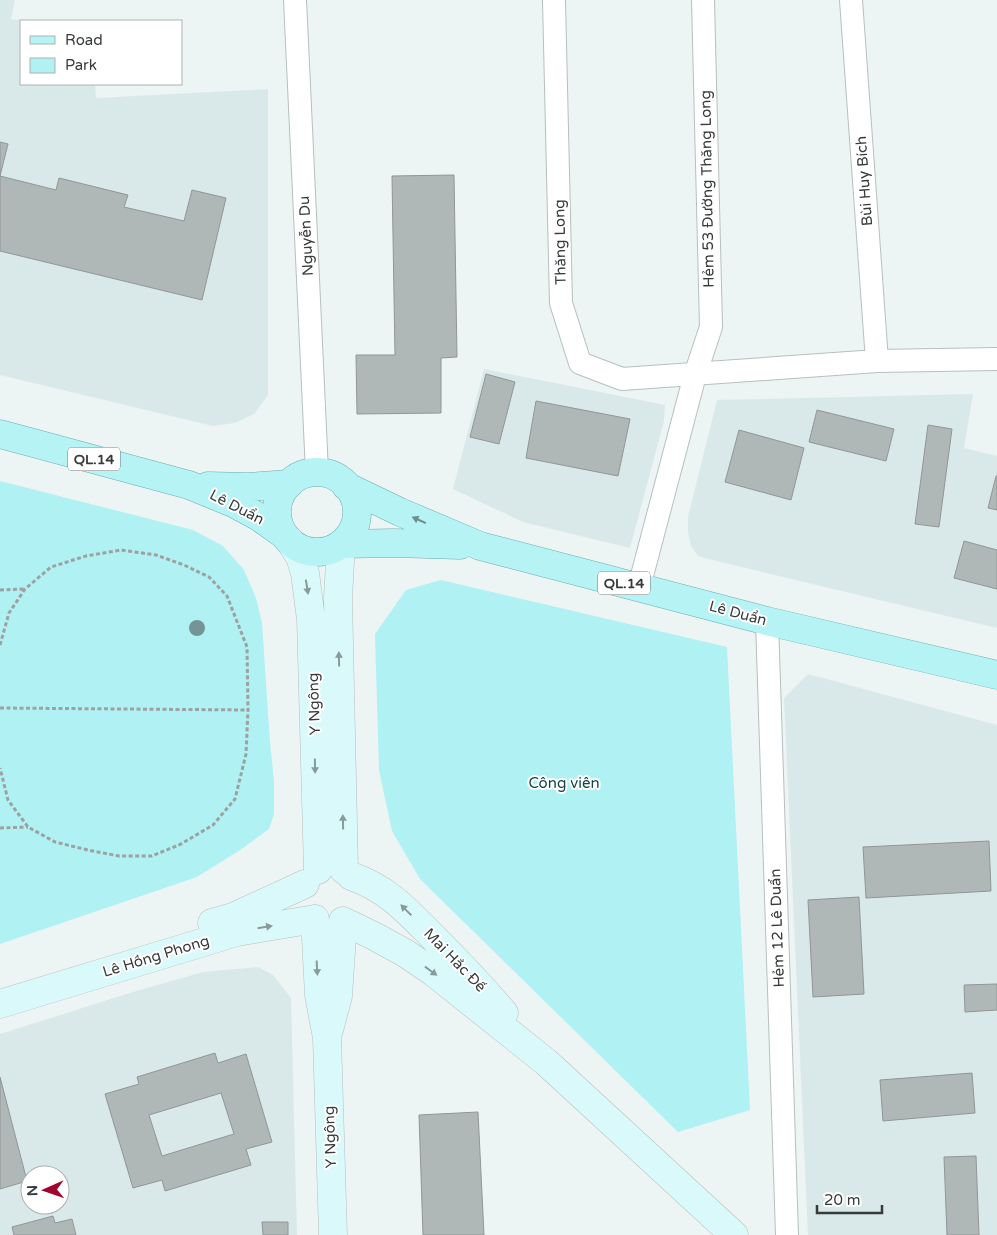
<svg xmlns="http://www.w3.org/2000/svg" width="997" height="1235" font-family="'Varela Round',sans-serif">
<style>
.built{fill:#d9e9e9;fill-rule:evenodd}
.green{fill:#b0f1f3}
.building{fill:#b0b7b7;stroke:#909697;fill-rule:evenodd}
.lines{fill:none;stroke-linecap:round;stroke-linejoin:round}
.street-casing{stroke:#b8bfbf;stroke-width:24}
.secondary-casing{stroke:#b8bfbf;stroke-width:29}
.primary-casing{stroke:#69adaf;stroke-width:29}
.path{stroke:#9ca2a2;stroke-width:3;stroke-dasharray:4 2.5;stroke-linecap:butt}
.street{stroke:#fff;stroke-width:22}
.secondary{stroke:#daf9fa;stroke-width:28}
.primary{stroke:#b5f3f5;stroke-width:28}
.tree{fill:#749495}
.oneway{fill:#708e8f}
.oneway2{fill:#899a9a}
.labels{text-anchor:middle;dominant-baseline:central;stroke-width:4;stroke-linejoin:round;paint-order:stroke}
.shield{fill:#fff;stroke:#747676;stroke-width:1}
.shield-label{font-size:14px;font-weight:bold;fill:#383b3b}
.street-label{font-size:15px;fill:#383b3b;stroke:#fff}
.park-label{font-size:15px;fill:#114547;stroke:#fff}
</style>
<rect width="100%" height="100%" fill="#ecf4f4"/>
<path class="built" d="M0,0H15L11,19L28,21H21V84H95L96,98L268,89V395L254,414L235,423L213,426L0,375Z
M484,369L665,405L664,421L630,548L523,522L453,489Z
M973,394L964,448L997,456V628L708,559L698,556L691,546L688,532V517L717,400Z
M808,674L997,725V1235H808L784,698Z
M258,967L273,975L291,998L297,1235H0V1034L133,992L203,972ZM30,1175H60V1205H30Z"/>
<path class="green" d="M0,481L193,530L223,546L244,570L256,598L262,623L270,743L274,781V814L269,829L240,850L197,877L0,944Z
M441,580L727,647L750,1110L678,1132L420,879L392,831L379,770L375,634L406,590Z"/>
<path class="building" d="M0,142L8,144L0,176L56,190L59,178L128,195L124,207L184,221L192,190L226,198L202,300L0,251Z
M454,175L457,357L441,358V413L357,414L356,355H395L392,176Z
M486,374L515,382L499,444L470,437Z
M536,401L630,419L618,476L526,458Z
M817,410L894,429L886,461L809,442Z
M928,425L952,429L939,527L915,524Z
M739,430L804,448L791,500L725,482Z
M996,476H997V510L988,508Z
M964,541L997,550V589L954,578Z
M989,841L991,891L866,898L863,847Z
M859,897L864,994L813,997L808,900Z
M997,984V1010L965,1012L964,985Z
M215,1053L218,1063L246,1054L272,1142L246,1149L251,1165L165,1191L162,1180L133,1188L105,1094L139,1084L137,1077ZM221,1093L234,1134L162,1156L149,1115Z
M972,1073L975,1113L883,1121L880,1080Z
M0,1077L27,1181L0,1189Z
M478,1112L484,1235H423L419,1115Z
M976,1156L979,1235H947L944,1157Z
M53,1216L55,1223L72,1219L76,1235H14L12,1227Z
M262,1222H288V1235H263Z"/>
<g class="lines">
<g class="street-casing">
<path id="street" d="M295,0L317,472
M554,0L561,303L580,363L622,379L877,361L997,359
M851,0L877,361
M639,587L695,375L711,327L703,0
M767,621L787,1235"/>
</g>
<g class="secondary-casing">
<path id="secondary" d="M290,541L300,557L305,573L311,619L318,870
M341,544L338,598L344,870
M351,876C388,889 406,910 433,937C458,962 481,986 504,1013
M315,919L319,995L327,1038L333,1235
M343,921L374,936L405,953L433,972L546,1062L734,1235
M212,923L233,917L305,884
M0,1004L237,932L315,919
M329,1030L338,996L343,921"/>
</g>
<g class="primary-casing">
<path id="primary" d="M0,434L189,485L233,503L259,517L283,534
M277 512a40 40 0 1 1 80 0a40 40 0 1 1-80 0Z
M208,486L248,487L289,484
M346,486L400,512L480,546L767,621L997,675
M341,544L394,543L460,545"/>
</g>
<path class="path" d="M0,590L24,589
M0,645L9,613L25,589L51,567L86,556L121,550L156,555L184,565L209,577L227,596L247,647L248,710L246,754L235,799L213,825L181,844L152,856H119L88,850L55,842L28,827L8,800L0,768
M0,708L248,710
M0,828L28,827"/>
<use href="#street" class="street"/>
<use href="#secondary" class="secondary"/>
<use href="#primary" class="primary"/>
</g>
<circle class="tree" cx="197" cy="628" r="8"/>
<defs><path id="oneway-solid" d="M-6-.8H1V-3.2L6.5 0L1 3.2V.8H-6Z" transform="scale(1.25)"/></defs>
<use class="oneway" href="#oneway-solid" transform="translate(419 520) rotate(-156)"/>
<g class="oneway2">
<use href="#oneway-solid" transform="translate(307 587) rotate(81)"/>
<use href="#oneway-solid" transform="translate(339 659) rotate(-91)"/>
<use href="#oneway-solid" transform="translate(315 766) rotate(89)"/>
<use href="#oneway-solid" transform="translate(343 822) rotate(-91)"/>
<use href="#oneway-solid" transform="translate(406 910) rotate(-135)"/>
<use href="#oneway-solid" transform="translate(265 927) rotate(-9)"/>
<use href="#oneway-solid" transform="translate(317 968) rotate(87)"/>
<use href="#oneway-solid" transform="translate(431 971) rotate(36)"/>
</g>
<g class="labels">
<g class="shield">
<rect x="68" y="447.5" width="52" height="23" rx="4"/>
<rect x="598" y="571.5" width="52" height="23" rx="4"/>
</g>
<g class="shield-label">
<text x="94" y="459">QL.14</text>
<text x="624" y="583">QL.14</text>
</g>
<g class="street-label">
<text transform="translate(864 181) rotate(-94)">Bùi Huy Bích</text>
<text transform="translate(707 189) rotate(-91)">Hẻm 53 Đường Thăng Long</text>
<text transform="translate(306 236) rotate(-93)">Nguyễn Du</text>
<text transform="translate(560 242) rotate(-91)">Thăng Long</text>
<text transform="translate(237 507) rotate(27)">Lê Duẩn</text>
<text transform="translate(738 613) rotate(15)">Lê Duẩn</text>
<text transform="translate(314 704) rotate(-92)">Y Ngông</text>
<text transform="translate(777 928) rotate(-92)">Hẻm 12 Lê Duẩn</text>
<text transform="translate(156 956) rotate(-17)">Lê Hồng Phong</text>
<text transform="translate(455 960) rotate(46)">Mai Hắc Đế</text>
<text transform="translate(330 1137) rotate(-92)">Y Ngông</text>
</g>
<g class="park-label">
<text x="564" y="783">Công viên</text>
</g>
</g>
<rect x="20" y="20" width="162" height="65" fill="#ffffff" stroke="#afb1b1"/>
<rect x="30" y="36" width="25" height="8" fill="#b5f3f5" stroke="#afb1b1"/>
<text x="65" y="45" font-size="15" fill="#383b3b">Road</text>
<rect x="30" y="58" width="25" height="15" fill="#b0f1f3" stroke="#afb1b1"/>
<text x="65" y="70" font-size="15" fill="#383b3b">Park</text>
<g transform="translate(45 1190) rotate(268)"><circle r="24" fill="#ffffff" stroke="#afb1b1"/>
<path d="M0-4L9 19L0 12L-9 19Z" fill="#a3042d"/>
<text y="-8" font-size="14" font-weight="bold" text-anchor="middle" fill="#383b3b">N</text>
</g>
<path d="M817 1205v8h65v-8" fill="none" stroke="#383b3b" stroke-width="2.5"/>
<text x="824" y="1205" font-size="15" fill="#383b3b" stroke="#ffffff" stroke-width="4" paint-order="stroke">20 m</text>
</svg>
